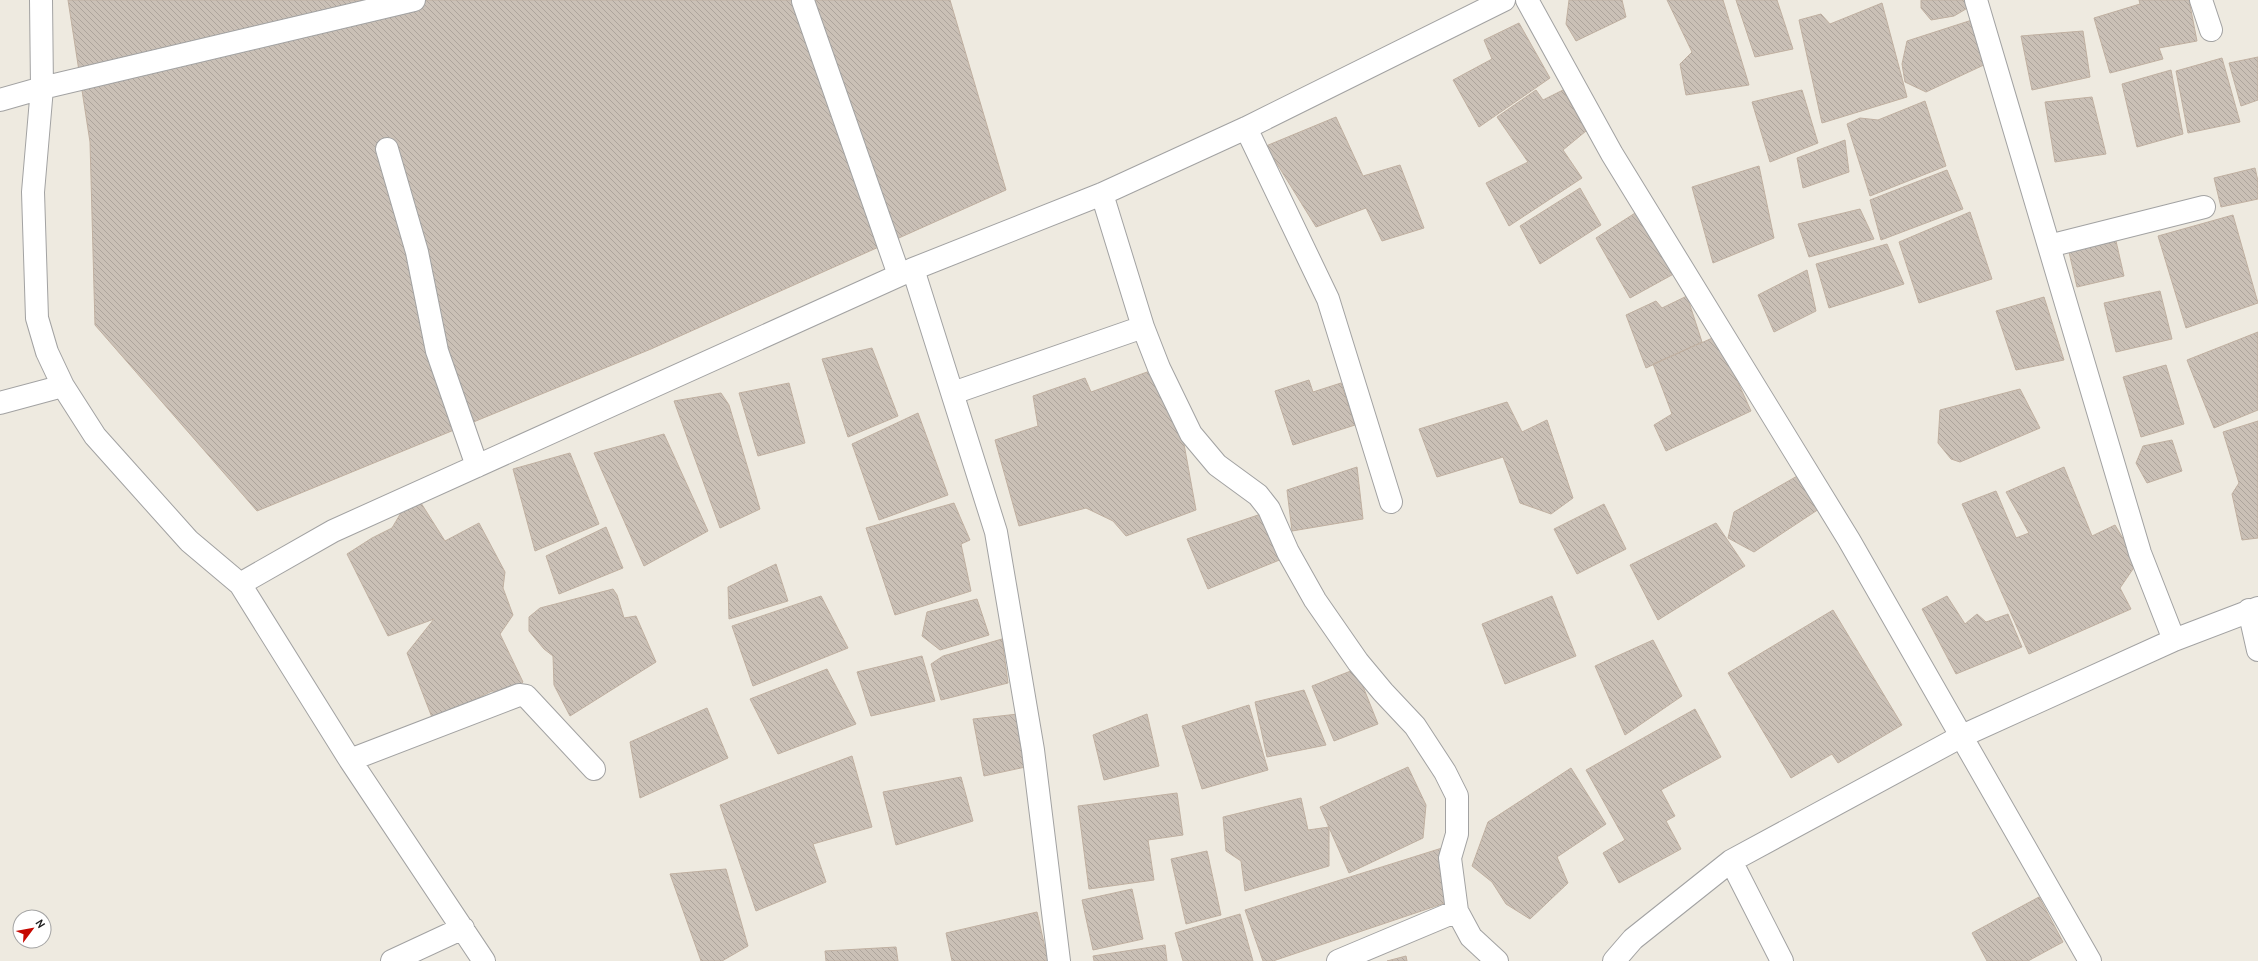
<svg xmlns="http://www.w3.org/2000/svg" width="2258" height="961" font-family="Cabin,sans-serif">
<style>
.building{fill:url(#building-back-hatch);stroke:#c0b0a1}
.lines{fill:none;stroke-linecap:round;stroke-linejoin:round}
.minor-casing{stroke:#a2a2a2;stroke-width:24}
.minor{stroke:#fff;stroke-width:22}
</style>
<defs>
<pattern id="building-back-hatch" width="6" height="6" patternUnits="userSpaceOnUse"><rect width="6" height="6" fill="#cac0b6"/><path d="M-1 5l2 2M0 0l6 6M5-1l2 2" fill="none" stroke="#ada49c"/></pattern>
</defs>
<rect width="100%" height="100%" fill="#eeeae0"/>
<path class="building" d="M68,0H950L1006,190L651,349L257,511L95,325L90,142Z
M1569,0H1622L1626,17L1576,41L1566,24Z
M1667,0H1723L1749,85L1686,95L1680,64L1692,52Z
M1736,0H1777L1793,49L1755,57Z
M1921,0H1969L1971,6L1954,16L1931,20L1921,8Z
M2139,0H2189L2197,41L2159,48L2163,59L2110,73L2094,18L2140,4Z
M1882,3L1907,97L1822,123L1799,20L1821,14L1830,24Z
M1972,20L1988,63L1926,92L1905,82L1902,64L1907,41Z
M1519,23L1550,78L1479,127L1453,80L1492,59L1484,40Z
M2083,31L2090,77L2032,90L2021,36Z
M2258,57V100L2241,106L2229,63Z
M2222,58L2240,122L2188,133L2176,71Z
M2171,70L2183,134L2137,147L2122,84Z
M1536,90L1543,100L1563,90L1586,131L1563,150L1582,178L1509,226L1486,183L1528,162L1497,117Z
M1802,90L1818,143L1770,162L1752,102Z
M2092,97L2106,154L2055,162L2045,102Z
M1925,101L1946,166L1870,196L1847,124L1860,118L1878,120Z
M1336,117L1363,176L1400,165L1424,228L1382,241L1366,208L1316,227L1266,146Z
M1845,140L1849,172L1803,188L1797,158Z
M1759,166L1774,238L1713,263L1692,187Z
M2255,168L2258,181V199L2221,207L2214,178Z
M1947,170L1963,209L1881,240L1870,200Z
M1580,188L1601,225L1540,264L1520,226Z
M1643,208L1679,271L1630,298L1596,238Z
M1860,209L1874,239L1809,257L1798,224Z
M1970,212L1992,279L1919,303L1899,242Z
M2233,215L2258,303L2186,328L2158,236Z
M2116,241L2124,276L2077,287L2069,252Z
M1887,244L1904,284L1829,308L1816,264Z
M1807,270L1816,311L1774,332L1758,295Z
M2160,291L2172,339L2116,352L2104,303Z
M1687,296L1702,342L1646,368L1626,315L1656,301L1662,308Z
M2044,297L2064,360L2016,370L1996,311Z
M2258,332V410L2214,428L2187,360Z
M1717,336L1751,411L1666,451L1654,425L1672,414L1653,364Z
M872,348L898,416L848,437L822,359Z
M2166,365L2184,424L2141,437L2123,377Z
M1150,371L1182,433L1196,510L1126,536L1113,521L1086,508L1019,526L995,440L1038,426L1033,396L1085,378L1091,392Z
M1309,380L1313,392L1341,383L1355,425L1293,445L1275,391Z
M789,383L805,443L758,456L739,393Z
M2020,389L2040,428L1960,462L1951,459L1938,443L1940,410Z
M721,393L729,405L760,509L720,528L674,401Z
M1507,402L1522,432L1547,420L1573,498L1551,514L1520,503L1503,457L1437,477L1419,429Z
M918,413L948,495L879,520L852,444Z
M2258,421V538L2242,540L2232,494L2239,483L2223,432Z
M664,434L708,531L644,566L594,453Z
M2172,440L2182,471L2147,483L2136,463L2143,446Z
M570,453L599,524L535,551L513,469Z
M1357,467L1363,519L1292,531L1287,490Z
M2064,467L2092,536L2115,525L2128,547L2135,566L2120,588L2131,609L2029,654L1962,504L1996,491L2016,538L2029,533L2006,492Z
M1799,475L1822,507L1754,552L1728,538L1734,512Z
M421,503L445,541L479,523L505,572L503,588L513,615L500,634L523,682L510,693L492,691L433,720L407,653L434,619L388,636L347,554L372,538L392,528L402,511Z
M954,503L970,540L961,544L971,591L895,615L866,528Z
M1604,504L1626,549L1577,574L1554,529Z
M1264,513L1282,559L1208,589L1187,539Z
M1716,523L1745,566L1658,620L1630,565Z
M606,527L623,568L559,594L546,556Z
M776,564L788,601L729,619L728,587Z
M613,589L617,595L624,618L636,616L656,662L570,716L554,685L553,656L544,649L529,631V617L540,608Z
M821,596L848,648L753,686L732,626Z
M1552,596L1576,656L1505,684L1482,624Z
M1947,596L1965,624L1977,614L1986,622L2008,614L2022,647L1956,674L1922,609Z
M977,599L989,635L940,650L922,636L927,612Z
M1833,610L1902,725L1838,763L1832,754L1791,778L1728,673Z
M1002,639L1008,683L941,700L931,664L943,656Z
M1653,640L1682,696L1625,735L1595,666Z
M922,656L935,701L871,716L857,672Z
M827,669L856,724L778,754L750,699Z
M1356,669L1378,724L1334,741L1312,686Z
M1304,690L1326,745L1267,757L1255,702Z
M1249,705L1268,770L1202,789L1182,726Z
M707,708L728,758L640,798L630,742Z
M1695,709L1721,757L1661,790L1675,816L1666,821L1681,849L1619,883L1603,853L1625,840L1586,770Z
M1018,714L1030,766L984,776L973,719Z
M1147,714L1159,766L1104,780L1093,735Z
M852,756L872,827L813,844L826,882L756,911L720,805Z
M1408,767L1426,805L1423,838L1349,873L1320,807Z
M1571,768L1606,824L1557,857L1568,883L1530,919L1506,904L1492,882L1472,866L1488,822Z
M961,777L973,821L896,845L883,792Z
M1177,793L1183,835L1148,840L1154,880L1089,889L1078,806Z
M1301,798L1308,830L1329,827V866L1245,891L1241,861L1226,851L1223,817Z
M1442,848L1448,902L1273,961H1263L1245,910Z
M1207,851L1221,915L1186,924L1171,859Z
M726,869L748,946L722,961H701L670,874Z
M1132,889L1143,939L1093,950L1082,900Z
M2039,897L2063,942L2028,961H1987L1972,933Z
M1037,912L1048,961H952L946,933Z
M1240,914L1253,961H1183L1175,933Z
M1165,945L1167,961H1094L1093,956Z
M896,947L898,961H826L825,951Z
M1406,956L1407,961H1387Z"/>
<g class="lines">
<g class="minor-casing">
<path id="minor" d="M41,0L42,88L33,192L37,318L47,352L63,386L95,436L189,541L240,584L333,531L913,269L1102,194L1246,128L1504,0
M1527,0L1612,154L1849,540L2090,961
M1976,0L2140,553L2174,640
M2201,0L2211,30
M803,1L899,275
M0,100L42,88L414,0
M1246,128L1328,299L1391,502
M387,149L417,252L437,351L477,466
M1102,194L1143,327L1159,368L1191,434L1217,465L1258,495L1269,509L1288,552L1315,600L1358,662L1383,692L1415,726L1445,772L1457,796V834L1450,858L1457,911L1471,937L1497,961
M2049,246L2204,207
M913,269L996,532L1033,750L1059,961
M953,393L1143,327
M0,403L63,386
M240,584L350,760L484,961
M2249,610L2258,650
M350,760L519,695L526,696L594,769
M1731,861L1782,961
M392,961L463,928
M1338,961L1457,911
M1614,961L1633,939L1731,861L1962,736L2174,640L2258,608"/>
</g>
<use href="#minor" class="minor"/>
</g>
<g transform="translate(32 929) rotate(58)"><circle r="19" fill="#ffffff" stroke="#a4a4a4"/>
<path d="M0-3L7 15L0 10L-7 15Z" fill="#c60800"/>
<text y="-6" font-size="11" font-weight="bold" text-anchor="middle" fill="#1b1b1b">N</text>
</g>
</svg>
